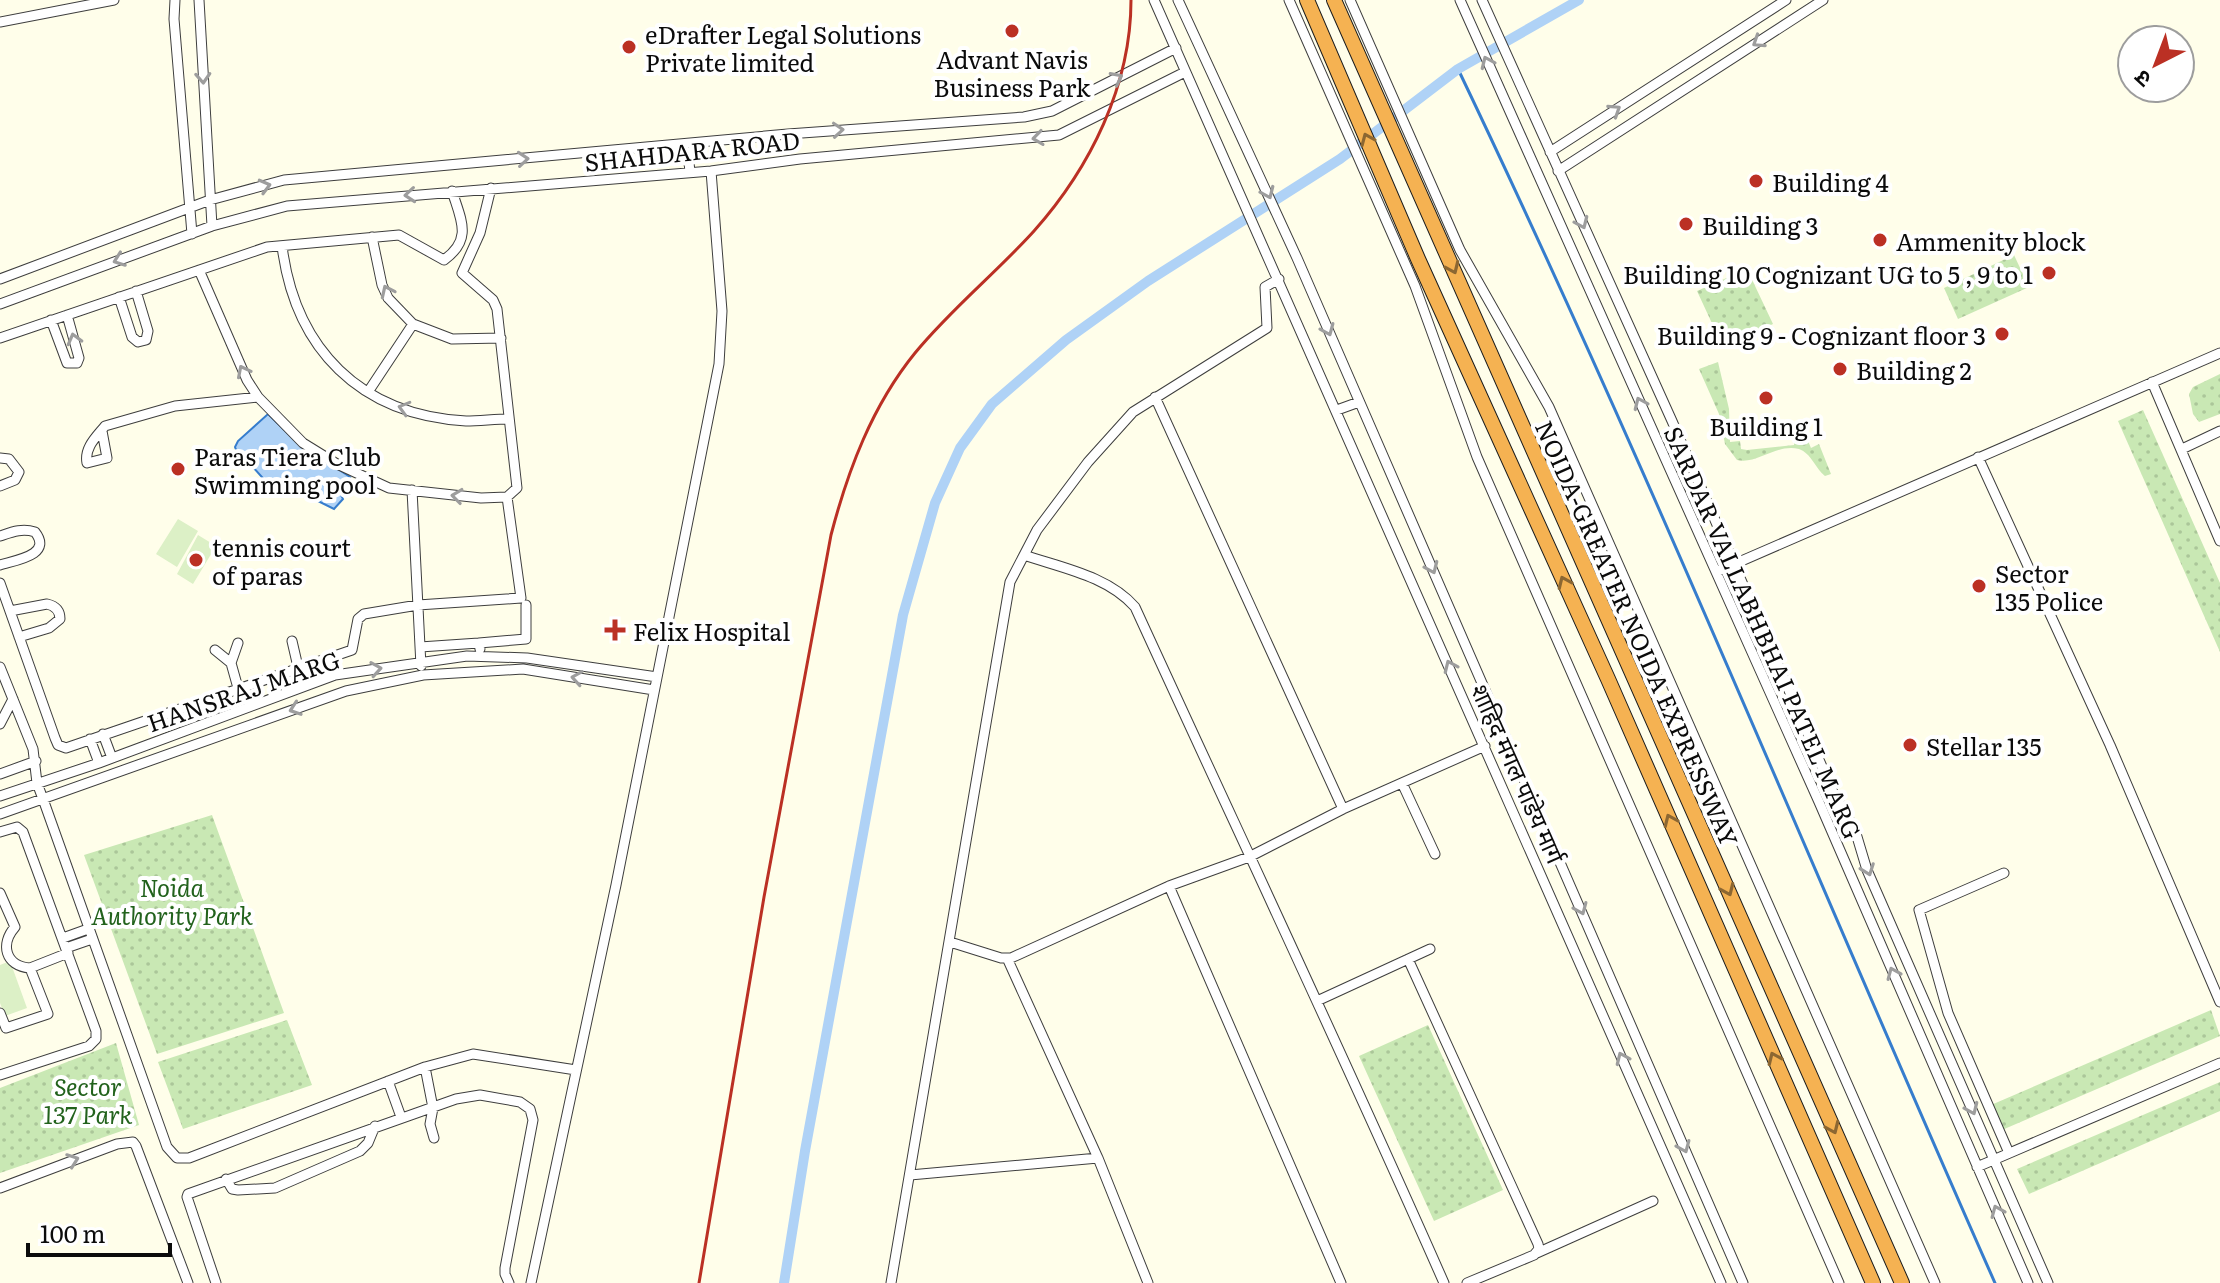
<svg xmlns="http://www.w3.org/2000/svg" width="2220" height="1283" font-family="Literata,'Noto Sans Devanagari',serif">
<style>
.park{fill:url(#park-dots)}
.pitch{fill:#dcf0c6}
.water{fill:#afd2f6;stroke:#367dcd;stroke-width:2}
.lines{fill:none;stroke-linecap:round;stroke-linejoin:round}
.stream{stroke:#367dcd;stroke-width:3}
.canal{stroke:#afd2f6;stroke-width:10}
.minor-casing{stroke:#3e3e3e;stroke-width:11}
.highway-casing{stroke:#1c1c1c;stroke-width:16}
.minor{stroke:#fff;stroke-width:9}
.highway{stroke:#f5b252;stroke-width:14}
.rail{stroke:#bb3024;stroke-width:3}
.oneway{stroke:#9d9d9d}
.oneway2{stroke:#8c6732}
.poi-dot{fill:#bb3024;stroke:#fff;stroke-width:3}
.labels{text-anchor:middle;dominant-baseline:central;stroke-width:8;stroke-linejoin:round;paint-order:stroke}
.poi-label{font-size:24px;fill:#0b0b0b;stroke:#fff;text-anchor:start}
.street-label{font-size:24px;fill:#0b0b0b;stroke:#fff}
.park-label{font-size:24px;font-style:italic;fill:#22621c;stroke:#fff}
</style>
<defs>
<pattern id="park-dots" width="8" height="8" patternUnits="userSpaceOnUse" patternTransform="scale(2)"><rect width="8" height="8" fill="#c9e8b4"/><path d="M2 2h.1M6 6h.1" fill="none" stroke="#abc699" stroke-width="1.8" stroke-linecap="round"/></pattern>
</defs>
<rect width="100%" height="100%" fill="#fffeea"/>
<path class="park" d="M2014,255L2029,287L1958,319L1944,288Z
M1747,269L1773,324L1723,347L1697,291Z
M1718,362L1729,409L1730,442L1740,441L1741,449L1747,450L1794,445L1795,422H1800L1811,448L1819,444L1831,474L1825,476C1816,469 1811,453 1799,449C1777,443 1757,465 1737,460L1725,444L1719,414L1699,369Z
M2220,374V414L2199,422L2193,414L2189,394L2193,387Z
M2143,410L2220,583V652L2118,421Z
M212,815L284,1013L157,1054L84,855Z
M2211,1010L2220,1036L2002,1130L1991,1105Z
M287,1020L312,1085L183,1129L158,1062Z
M1428,1025L1503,1190L1434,1221L1359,1056Z
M116,1043L139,1125L0,1173V1088Z
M2220,1082V1111L2029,1194L2017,1169Z"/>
<path class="pitch" d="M178,519L198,531L177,567L156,554Z
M198,535L216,546L193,584L177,574Z
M10,961L27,1008L5,1016L0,1003V965Z"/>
<path class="water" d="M268,414L298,443L350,477L341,485L348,492L339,491L343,499L334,509L314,499L270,486L251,465L250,458L237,452L235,447L238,441Z"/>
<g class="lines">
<path class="stream" d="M1458,69C1649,468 1816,879 1995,1283"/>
<path class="canal" d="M784,1283L805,1151L903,615L935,503L960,448L992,404L1066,340L1148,281L1340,159L1458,69L1579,0"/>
<g class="minor-casing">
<path id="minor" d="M175,0L174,19L192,234
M199,0L212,226
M1154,0L1721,1283
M1178,0L1297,258L1743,1283
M1289,0L1415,286L1477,457L1839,1283
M1350,0L1460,250L1549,407L1935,1283
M1460,0L1819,802L2028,1283
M1482,0L1672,421L1833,792L1855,830L1867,870L2048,1283
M0,22L114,0
M687,144L690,172
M1550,152L1786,0
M1558,171L1823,0
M372,237L382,285L388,298L413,324L452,339L501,338
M282,246C295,349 360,415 466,421C480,421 495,419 509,419
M199,270L247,380L258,397L303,443L337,464L389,488L481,498L507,497L517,488L497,309L493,300L462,273L480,233L491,188
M0,279L210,200L284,180L788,134L1024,117L1052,111L1176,48
M119,297L132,337L138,342L146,340L148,331L136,291
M0,304L212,226L287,206L711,171L800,159L1059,135L1185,72
M51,320L67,363H77L79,358L67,315
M0,338L267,247L399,235L444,260C473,239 461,220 452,191
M2152,382L2220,541
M368,392L413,324
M1155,397L1343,809
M1337,410L1359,402
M102,431L107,458L87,463C84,448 96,437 105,426L175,406L258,397
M2182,449L2220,431
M1978,457L2110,745L2220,1002
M0,458L9,459L19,472L15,480L0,486
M412,490L421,666
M0,536C12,532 22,528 35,532C53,555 16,560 0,565
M1024,555C1062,568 1108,576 1135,607C1238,832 1344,1056 1444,1283
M1716,572L2220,353
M0,583L55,738L58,745L66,748L352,650L358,619L364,614L418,605L521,598L507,497
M10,611L47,604C56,606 60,611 60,619L49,628L19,637
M292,641L298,667
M238,643L231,663L238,688
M479,643L526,639V605
M420,647L479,643L480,649
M215,650L231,663
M0,667L33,749L37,783L43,799L167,1147L177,1158H189L425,1067L473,1054L576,1070
M0,724L13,699
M103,734L112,758
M90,739L99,763
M0,774L36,761
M1402,783L1435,854
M0,796L99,763L335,675L467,656L527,658L657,677
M0,814L346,691L423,675L523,669L654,690
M0,832L17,827L23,832L96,1031V1039L89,1046L0,1075
M2004,873L1919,910L1948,1013L2009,1153
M1169,886L1341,1283
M0,893L15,927C0,944 5,966 30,968L48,1014L6,1028L0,1013
M63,938L88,929
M950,942L1001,958H1011L1169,886L1249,857L1343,809L1485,746
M66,948L92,939
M1007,958L1098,1158L1148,1283
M1408,959L1538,1244L1539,1249L1534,1255L1467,1283
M30,968L68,953
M1317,1001L1430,949
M425,1067L433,1108L430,1124L434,1138
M388,1081L401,1117
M1977,1167L2220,1063
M910,1175L1098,1158
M226,1179L232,1189L238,1190L275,1188L360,1151L368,1143L375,1126
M0,1188L117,1144L133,1142L136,1146L188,1283
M1537,1253L1653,1201
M216,1283L187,1197L188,1194L456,1099L480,1095L520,1102L530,1109L533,1120L505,1268V1274L509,1283
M531,1283L616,885L719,364L722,311L711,171
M891,1283L1010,582L1037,530L1088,462L1133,412L1267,328L1265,287L1279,279"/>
</g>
<g class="highway-casing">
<path id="highway" d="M1307,0L1418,259L1608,679L1873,1283
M1334,0L1902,1283"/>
</g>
<use href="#minor" class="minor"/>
<use href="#highway" class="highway"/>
<path class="rail" d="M699,1283L764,897L831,535C848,470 872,406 915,353C951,309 996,273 1034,231C1090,168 1131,86 1131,0"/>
</g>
<defs><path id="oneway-chevron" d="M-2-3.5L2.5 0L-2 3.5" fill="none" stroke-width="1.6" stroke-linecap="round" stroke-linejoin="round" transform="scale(2)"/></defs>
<g class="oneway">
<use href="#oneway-chevron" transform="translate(1758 42) rotate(147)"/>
<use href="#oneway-chevron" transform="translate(1487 62) rotate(-114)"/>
<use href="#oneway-chevron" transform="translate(203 78) rotate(87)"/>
<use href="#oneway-chevron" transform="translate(1117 78) rotate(-27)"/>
<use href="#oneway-chevron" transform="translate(1615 110) rotate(-33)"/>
<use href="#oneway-chevron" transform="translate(838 130) rotate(-4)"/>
<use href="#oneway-chevron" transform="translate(1038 138) rotate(172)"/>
<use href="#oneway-chevron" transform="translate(523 159) rotate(-5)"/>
<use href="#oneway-chevron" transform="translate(265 186) rotate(-15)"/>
<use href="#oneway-chevron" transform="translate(1268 193) rotate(66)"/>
<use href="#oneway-chevron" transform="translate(410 195) rotate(175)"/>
<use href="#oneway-chevron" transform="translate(1582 223) rotate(66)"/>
<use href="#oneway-chevron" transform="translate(119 260) rotate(160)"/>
<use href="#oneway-chevron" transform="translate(387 291) rotate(-115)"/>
<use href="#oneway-chevron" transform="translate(1328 330) rotate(67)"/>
<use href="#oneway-chevron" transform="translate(74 339) rotate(-105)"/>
<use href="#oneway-chevron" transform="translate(243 371) rotate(-117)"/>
<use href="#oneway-chevron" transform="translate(1640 403) rotate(-114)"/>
<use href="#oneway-chevron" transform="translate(404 408) rotate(-164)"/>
<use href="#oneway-chevron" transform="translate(457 496) rotate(-173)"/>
<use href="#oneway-chevron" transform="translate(1432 568) rotate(66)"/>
<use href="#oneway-chevron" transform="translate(1450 666) rotate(-114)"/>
<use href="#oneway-chevron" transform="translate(376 669) rotate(-9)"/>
<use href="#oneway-chevron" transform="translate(577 678) rotate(-171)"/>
<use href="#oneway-chevron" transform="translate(295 709) rotate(161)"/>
<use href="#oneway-chevron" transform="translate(1868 870) rotate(70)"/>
<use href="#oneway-chevron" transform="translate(1581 909) rotate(67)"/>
<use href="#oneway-chevron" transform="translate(1893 973) rotate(-113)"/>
<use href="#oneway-chevron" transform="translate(1622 1058) rotate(-114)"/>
<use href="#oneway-chevron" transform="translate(1972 1109) rotate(66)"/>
<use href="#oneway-chevron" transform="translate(1684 1147) rotate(67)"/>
<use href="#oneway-chevron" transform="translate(73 1160) rotate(-20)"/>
<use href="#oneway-chevron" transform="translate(1997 1211) rotate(-113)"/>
</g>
<g class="oneway2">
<use href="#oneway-chevron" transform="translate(1367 139) rotate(-113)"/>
<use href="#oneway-chevron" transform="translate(1453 268) rotate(66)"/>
<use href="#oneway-chevron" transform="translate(1564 582) rotate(-114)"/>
<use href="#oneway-chevron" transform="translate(1670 820) rotate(-114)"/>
<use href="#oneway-chevron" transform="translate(1728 890) rotate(66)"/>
<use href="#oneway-chevron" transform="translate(1774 1058) rotate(-114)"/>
<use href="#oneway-chevron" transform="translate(1833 1128) rotate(66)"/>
</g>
<g class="poi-dot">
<circle cx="1012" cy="31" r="8"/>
<circle cx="629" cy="47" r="8"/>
<circle cx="1756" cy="181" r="8"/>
<circle cx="1686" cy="224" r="8"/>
<circle cx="1880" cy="240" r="8"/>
<circle cx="2049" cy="273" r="8"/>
<circle cx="2002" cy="334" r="8"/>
<circle cx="1840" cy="369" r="8"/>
<circle cx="1766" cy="398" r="8"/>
<circle cx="178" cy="469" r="8"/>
<circle cx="196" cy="560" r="8"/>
<circle cx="1979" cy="586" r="8"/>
<path d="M611 618h8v8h8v8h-8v8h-8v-8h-8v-8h8z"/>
<circle cx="1910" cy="745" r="8"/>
</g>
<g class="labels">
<g class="poi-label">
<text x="645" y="33">eDrafter Legal Solutions<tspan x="645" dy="28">Private limited</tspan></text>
<text x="1012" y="58" text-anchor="middle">Advant Navis<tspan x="1012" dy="28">Business Park</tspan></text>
<text x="1772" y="181">Building 4</text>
<text x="1702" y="224">Building 3</text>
<text x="1896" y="240">Ammenity block</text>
<text x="2033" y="273" text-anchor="end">Building 10 Cognizant UG to 5 , 9 to 1</text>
<text x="1986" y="334" text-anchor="end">Building 9 - Cognizant floor 3</text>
<text x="1856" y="369">Building 2</text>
<text x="1766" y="425" text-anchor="middle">Building 1</text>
<text x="194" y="455">Paras Tiera Club<tspan x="194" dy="28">Swimming pool</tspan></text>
<text x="212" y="546">tennis court<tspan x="212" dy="28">of paras</tspan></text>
<text x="1995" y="572">Sector<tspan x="1995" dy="28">135 Police</tspan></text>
<text x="633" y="630">Felix Hospital</text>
<text x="1926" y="745">Stellar 135</text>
</g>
<g class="street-label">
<text transform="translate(692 150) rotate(-6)">SHAHDARA ROAD</text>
<text transform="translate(1764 632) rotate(66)">SARDAR VALLABHBHAI PATEL MARG</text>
<text transform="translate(1638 633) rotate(66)">NOIDA-GREATER NOIDA EXPRESSWAY</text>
<text transform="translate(243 690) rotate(-19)">HANSRAJ MARG</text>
<text transform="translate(1519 773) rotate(66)">शाहिद मंगल पांडेय मार्ग</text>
</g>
<g class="park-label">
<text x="172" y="886">Noida<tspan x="172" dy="28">Authority Park</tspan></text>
<text x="88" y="1085">Sector<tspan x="88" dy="28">137 Park</tspan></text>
</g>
</g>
<g transform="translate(2156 64) rotate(222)"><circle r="38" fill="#ffffff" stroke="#9d9d9d" stroke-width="2"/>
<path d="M0-6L14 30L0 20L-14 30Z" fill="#bb3024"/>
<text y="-12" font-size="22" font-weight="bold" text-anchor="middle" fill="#0b0b0b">उ</text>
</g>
<path d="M28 1243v12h142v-12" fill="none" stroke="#0b0b0b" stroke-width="4"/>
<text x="40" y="1243" font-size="24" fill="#0b0b0b" stroke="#ffffff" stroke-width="6" paint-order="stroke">100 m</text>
</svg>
